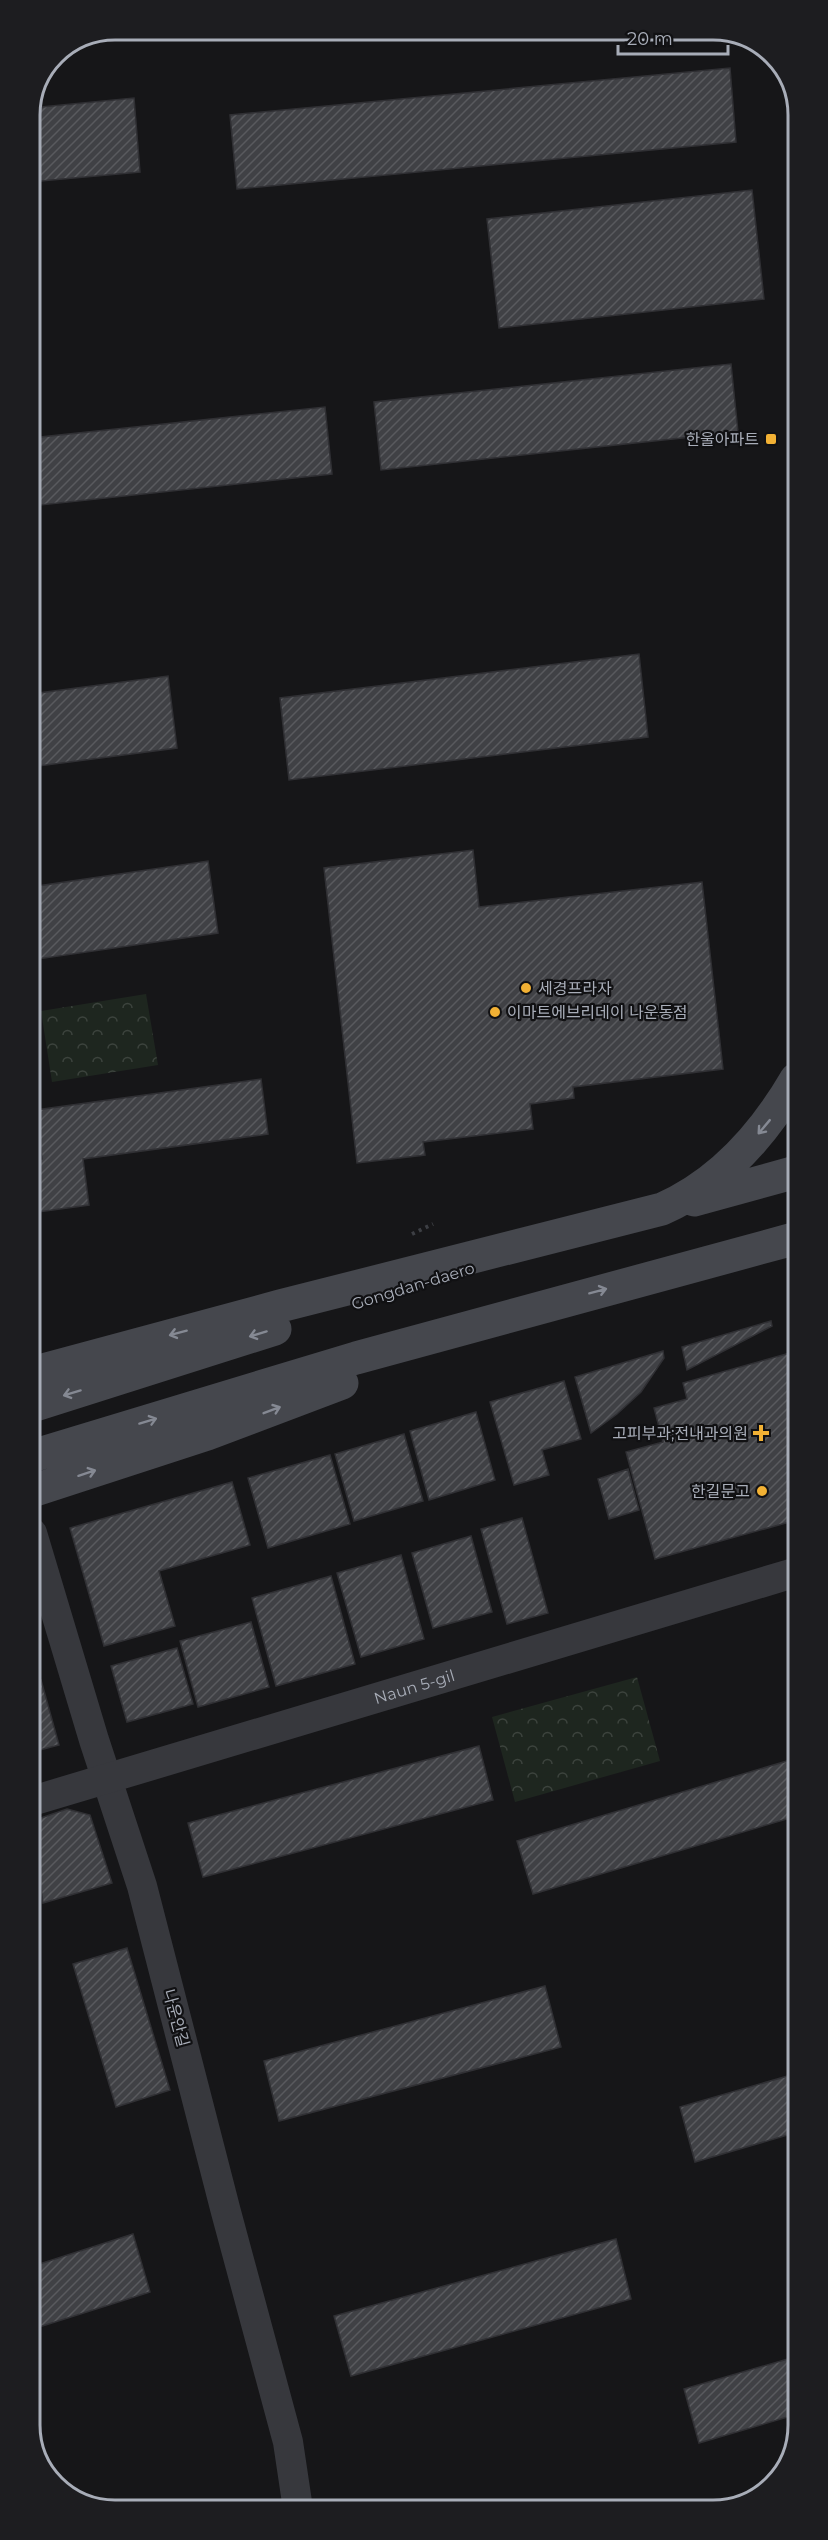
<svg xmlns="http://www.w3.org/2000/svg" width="828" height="2540" font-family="Montserrat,'Noto Sans KR',sans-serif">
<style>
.park{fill:url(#park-crowns)}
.building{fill:url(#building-hatch);stroke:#303034;stroke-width:1.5}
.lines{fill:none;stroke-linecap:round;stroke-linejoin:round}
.path{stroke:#3d3f44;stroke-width:4;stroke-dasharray:3 4.5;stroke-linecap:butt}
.street{stroke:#37383d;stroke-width:30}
.secondary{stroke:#45474d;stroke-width:33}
.oneway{stroke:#858993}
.poi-dot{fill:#f2b134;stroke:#111113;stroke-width:2}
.labels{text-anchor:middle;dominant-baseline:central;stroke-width:4.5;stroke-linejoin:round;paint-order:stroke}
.poi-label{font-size:16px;fill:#a8adb8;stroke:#111113;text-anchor:end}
.street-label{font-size:16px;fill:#a8adb8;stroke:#111113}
.rim{fill:none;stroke:#a8adb8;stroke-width:3}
</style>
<defs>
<pattern id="park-crowns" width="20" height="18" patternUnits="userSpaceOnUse" patternTransform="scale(1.5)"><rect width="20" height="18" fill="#1e261f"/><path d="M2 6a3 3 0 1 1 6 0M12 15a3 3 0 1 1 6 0" fill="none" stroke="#3c433d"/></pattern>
<pattern id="building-hatch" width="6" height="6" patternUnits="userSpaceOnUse" patternTransform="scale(1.5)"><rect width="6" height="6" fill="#404145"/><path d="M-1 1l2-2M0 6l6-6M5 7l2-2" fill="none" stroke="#595a5e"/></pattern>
</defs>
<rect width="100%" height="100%" fill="#161618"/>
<path class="park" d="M146,994L158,1065L52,1082L41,1011Z
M637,1677L660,1761L515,1802L492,1717Z"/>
<path class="building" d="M730,68L736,142L237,189L230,115Z
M134,98L140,172L30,182L31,108Z
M752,190L764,299L499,328L487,219Z
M731,364L738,432L381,470L374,402Z
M325,407L332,474L31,506V438Z
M639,654L648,737L289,780L280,698Z
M168,676L177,748L31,767V694Z
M473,850L479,907L702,882L723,1069L573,1087L574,1098L530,1104L533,1129L423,1142L425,1155L357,1163L324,868Z
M208,861L218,933L31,960V887Z
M261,1079L268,1134L83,1159L89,1205L31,1213V1161L42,1159L36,1110Z
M771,1321L772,1326L687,1370L682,1347Z
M663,1351L664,1358L641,1392L617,1414L591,1433L575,1377Z
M797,1351V1520L655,1559L626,1452L663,1442L654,1408L687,1399L683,1383Z
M564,1381L581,1439L542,1450L549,1475L514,1485L490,1402Z
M476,1412L495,1480L429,1500L410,1431Z
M404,1434L423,1501L354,1521L335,1454Z
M330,1455L350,1524L268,1548L248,1478Z
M628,1469L639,1510L609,1519L598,1479Z
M232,1482L250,1545L159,1571L175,1626L104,1646L70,1528Z
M522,1518L548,1613L507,1624L481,1529Z
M471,1536L492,1612L433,1628L412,1553Z
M401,1555L424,1639L361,1657L337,1573Z
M331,1576L355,1664L276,1686L252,1598Z
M251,1622L269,1687L198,1707L180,1641Z
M177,1648L193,1704L127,1722L111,1666Z
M41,1680L59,1745L32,1752V1682Z
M479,1746L493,1800L203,1877L188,1823Z
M797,1758V1816L533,1894L517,1841Z
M67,1809L90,1815L112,1883L43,1903L32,1821Z
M127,1948L170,2090L116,2107L73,1964Z
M545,1986L561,2047L279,2121L264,2061Z
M798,2073V2132L695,2162L680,2107Z
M133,2234L150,2292L33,2329V2266Z
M616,2239L631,2299L351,2376L334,2316Z
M798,2356V2414L699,2443L684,2389Z"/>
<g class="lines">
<path class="path" d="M412,1234L433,1224"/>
<g class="street">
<path d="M32,1533L94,1740L142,1886L226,2212L288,2442L298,2509"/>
<path id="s1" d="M32,1801L797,1572"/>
</g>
<path class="secondary" d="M694,1200L796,1172
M32,1373L280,1306L662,1209C721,1183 764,1134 796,1079
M32,1406L275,1329
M32,1456L356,1358L797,1238
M32,1491L207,1434L342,1383"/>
</g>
<defs><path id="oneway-shaft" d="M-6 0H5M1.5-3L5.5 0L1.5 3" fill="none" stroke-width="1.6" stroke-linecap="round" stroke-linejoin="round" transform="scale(1.5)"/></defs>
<g class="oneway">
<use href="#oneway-shaft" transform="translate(764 1127) rotate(130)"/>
<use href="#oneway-shaft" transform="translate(598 1291) rotate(-15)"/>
<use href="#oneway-shaft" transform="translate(178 1333) rotate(165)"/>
<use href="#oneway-shaft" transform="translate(258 1334) rotate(163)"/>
<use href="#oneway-shaft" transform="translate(72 1393) rotate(163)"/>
<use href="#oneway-shaft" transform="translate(272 1410) rotate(-21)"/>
<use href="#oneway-shaft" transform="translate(148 1421) rotate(-17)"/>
<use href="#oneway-shaft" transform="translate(87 1473) rotate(-18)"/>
</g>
<g class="poi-dot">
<rect x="765" y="433" width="12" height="12" rx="3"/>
<circle cx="526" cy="988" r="6"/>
<circle cx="495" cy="1012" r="6"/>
<path d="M758 1424h6v6h6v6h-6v6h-6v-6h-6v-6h6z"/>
<circle cx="762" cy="1491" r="6"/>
</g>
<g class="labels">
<g class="poi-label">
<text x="759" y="439">한울아파트</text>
<text x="538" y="988" text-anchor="start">세경프라자</text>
<text x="507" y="1012" text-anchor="start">이마트에브리데이 나운동점</text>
<text x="748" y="1433">고피부과;전내과의원</text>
<text x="750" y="1491">한길문고</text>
</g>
<g class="street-label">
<text transform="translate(413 1286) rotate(-17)">Gongdan-daero</text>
<text stroke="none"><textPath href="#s1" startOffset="399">Naun 5-gil</textPath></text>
<text transform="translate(176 2018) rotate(75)">나운안길</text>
</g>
</g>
<path d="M0 0H828V2540H0ZM115 40H713A75 75 0 0 1 788 115V2425A75 75 0 0 1 713 2500H115A75 75 0 0 1 40 2425V115A75 75 0 0 1 115 40Z" fill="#1d1d20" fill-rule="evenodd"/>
<path class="rim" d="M115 40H713A75 75 0 0 1 788 115V2425A75 75 0 0 1 713 2500H115A75 75 0 0 1 40 2425V115A75 75 0 0 1 115 40Z"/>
<path d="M618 45v9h110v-9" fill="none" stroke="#a8adb8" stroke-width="3"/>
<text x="627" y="45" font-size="18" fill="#a8adb8" stroke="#111113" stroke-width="4.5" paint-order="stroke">20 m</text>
</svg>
